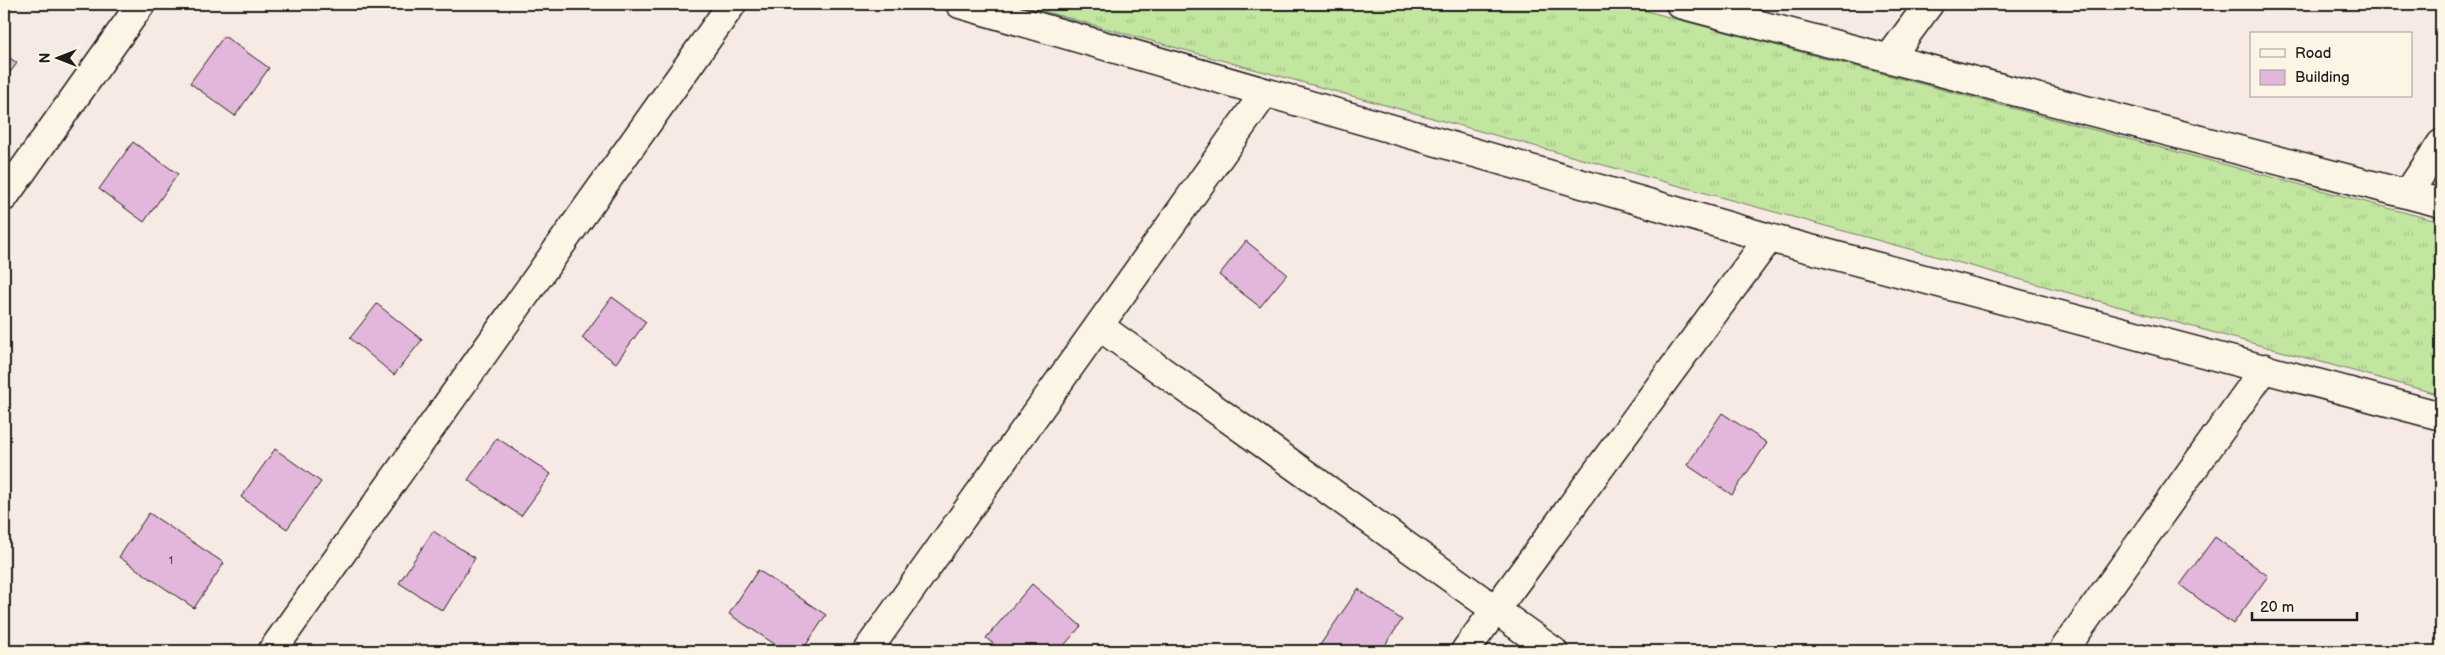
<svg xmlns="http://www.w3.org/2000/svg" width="2445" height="655" viewBox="0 0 2445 655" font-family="'Balsamiq Sans',sans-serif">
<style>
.grass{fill:url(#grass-tufts);stroke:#6f805e}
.building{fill:#e3b7db;stroke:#1c1c1c}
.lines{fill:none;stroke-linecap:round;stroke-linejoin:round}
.minor-casing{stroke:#1c1c1c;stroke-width:31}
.minor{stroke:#fcf5e5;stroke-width:28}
.labels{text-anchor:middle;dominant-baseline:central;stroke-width:4;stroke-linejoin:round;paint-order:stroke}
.number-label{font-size:11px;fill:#4e434c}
</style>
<defs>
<pattern id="grass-tufts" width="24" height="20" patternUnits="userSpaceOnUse" patternTransform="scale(1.25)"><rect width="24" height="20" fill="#c2e59f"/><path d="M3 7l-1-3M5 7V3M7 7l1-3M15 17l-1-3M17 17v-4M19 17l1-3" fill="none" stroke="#a6c488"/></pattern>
</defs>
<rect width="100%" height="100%" fill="#f7e9e3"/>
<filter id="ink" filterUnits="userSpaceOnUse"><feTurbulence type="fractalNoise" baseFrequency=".02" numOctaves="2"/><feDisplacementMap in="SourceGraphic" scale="10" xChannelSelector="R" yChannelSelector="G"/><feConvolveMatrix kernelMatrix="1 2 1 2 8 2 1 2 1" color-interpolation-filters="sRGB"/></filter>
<g filter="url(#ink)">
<!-- grass -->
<path class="grass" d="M 1017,4 L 1620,4 L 2441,222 L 2441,395 Z"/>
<!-- building -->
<path class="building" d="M 224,36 L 269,68 L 235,116 L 190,83 Z
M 4,54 L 17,63 L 4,81 Z
M 133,142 L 178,174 L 144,222 L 99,189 Z
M 1246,241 L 1287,274 L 1260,307 L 1219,275 Z
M 612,297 L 646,322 L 616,363 L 582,338 Z
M 377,304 L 422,340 L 394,375 L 350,338 Z
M 1722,413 L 1767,443 L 1732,495 L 1687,465 Z
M 497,438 L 551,474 L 521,516 L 468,480 Z
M 275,449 L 321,482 L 287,529 L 241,497 Z
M 149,513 L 224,563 L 194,608 L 119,557 Z
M 433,531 L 475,558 L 443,611 L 399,583 Z
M 2215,537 L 2268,576 L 2233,624 L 2180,585 Z
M 758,570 L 826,615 L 802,651 L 785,651 L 729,614 Z
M 1032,584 L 1081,626 L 1059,651 L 1002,651 L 986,638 Z
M 1358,589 L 1402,620 L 1381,651 L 1316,651 Z"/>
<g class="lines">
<defs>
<path id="minor" d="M 960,4 L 1769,238 L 2441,416
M 1680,4 L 2441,203
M 1890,57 L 1929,4
M 2408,193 L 2441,144
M 4,197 L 141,4
M 1099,326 L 1553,651
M 272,651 L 732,4
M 867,651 L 1264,94
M 1465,651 L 1769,238
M 2063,651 L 2265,368"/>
</defs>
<!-- minor casing -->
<use href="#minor" class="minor-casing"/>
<!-- minor -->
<use href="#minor" class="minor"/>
</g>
</g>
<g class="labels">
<!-- number labels -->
<g class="number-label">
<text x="171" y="560">1</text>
</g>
</g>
<!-- margin -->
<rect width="2445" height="655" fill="none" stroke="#fcf5e5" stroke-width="20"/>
<rect x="10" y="10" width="2425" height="635" fill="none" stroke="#1c1c1c" stroke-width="2" filter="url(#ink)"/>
<!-- legend -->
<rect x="2250" y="32" width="162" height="65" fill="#fcf5e5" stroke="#a29e95"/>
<rect x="2260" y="49" width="25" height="8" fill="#fcf5e5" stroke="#a29e95"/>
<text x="2295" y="58" font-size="15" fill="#1c1c1c">Road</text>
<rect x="2260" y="70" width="25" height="15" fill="#e3b7db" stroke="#a29e95"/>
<text x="2295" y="82" font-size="15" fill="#1c1c1c">Building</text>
<!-- north arrow -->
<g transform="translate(58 58) rotate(270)" stroke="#fcf5e5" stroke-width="4" paint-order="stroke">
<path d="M0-4L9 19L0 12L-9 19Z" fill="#1c1c1c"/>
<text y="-8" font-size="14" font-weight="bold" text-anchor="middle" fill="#1c1c1c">N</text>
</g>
<!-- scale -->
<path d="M2252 612v8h105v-8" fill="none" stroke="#1c1c1c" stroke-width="2.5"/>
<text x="2260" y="612" font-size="15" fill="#1c1c1c" stroke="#fcf5e5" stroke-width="4" paint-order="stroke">20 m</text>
</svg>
